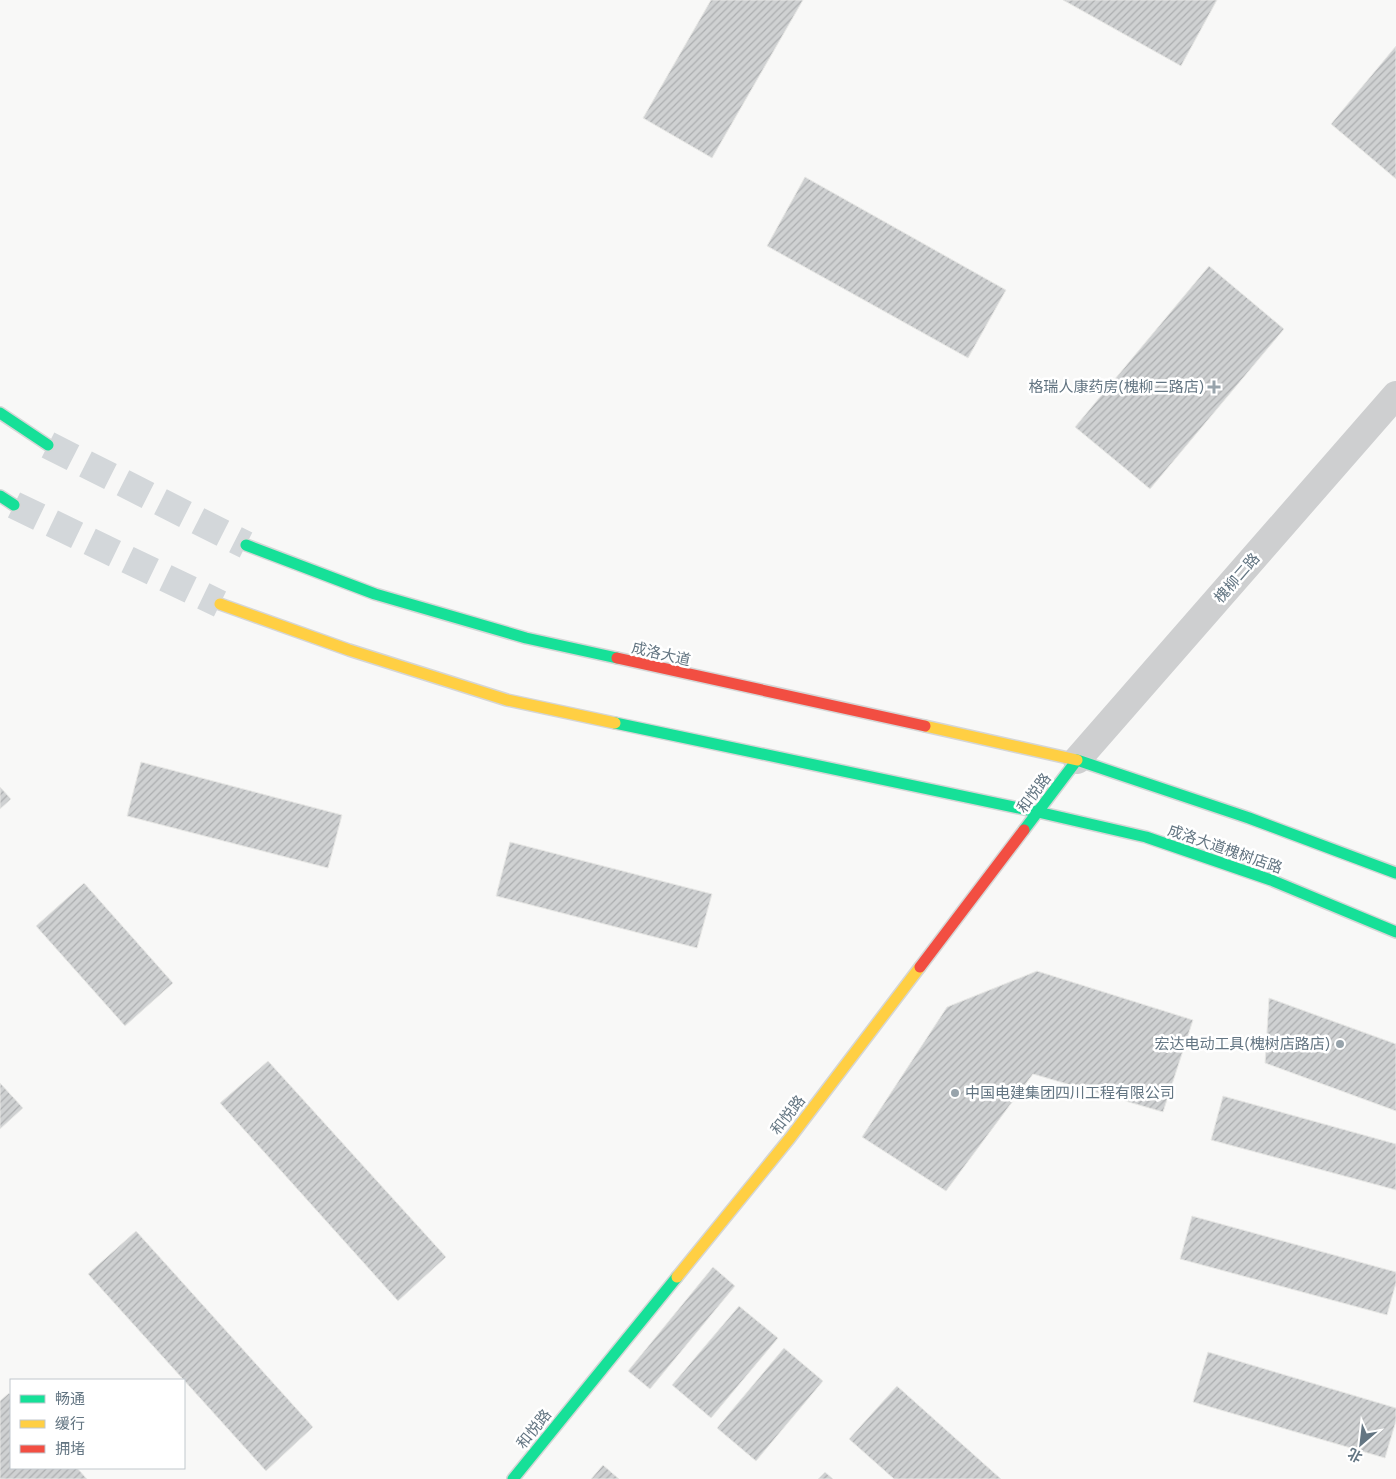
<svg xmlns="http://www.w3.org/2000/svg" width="1396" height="1479" viewBox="0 0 1396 1479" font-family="Figtree,'Noto Sans SC',sans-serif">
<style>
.building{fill:url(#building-hatch);stroke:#e8e8e6}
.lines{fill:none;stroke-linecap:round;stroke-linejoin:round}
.highway-tunnel{stroke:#d3d7da;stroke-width:28;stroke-dasharray:28 14;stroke-linecap:butt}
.fast-casing{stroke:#d5d6d6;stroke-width:14}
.slow-casing{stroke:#d5d6d6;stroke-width:14}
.jam-casing{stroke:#d5d6d6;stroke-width:14}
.street{stroke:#cecfd0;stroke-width:28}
.fast{stroke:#16e098;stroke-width:11}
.slow{stroke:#ffcf43;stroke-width:11}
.jam{stroke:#f24e42;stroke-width:11}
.poi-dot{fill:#97a3ab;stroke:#fff;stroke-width:2}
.labels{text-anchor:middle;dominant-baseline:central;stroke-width:5;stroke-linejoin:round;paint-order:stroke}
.poi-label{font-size:15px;fill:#637582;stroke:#fff;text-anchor:end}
.street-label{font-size:15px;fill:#637582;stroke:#fff}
</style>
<defs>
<pattern id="building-hatch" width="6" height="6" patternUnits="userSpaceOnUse" patternTransform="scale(1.25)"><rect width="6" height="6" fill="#cfd1d2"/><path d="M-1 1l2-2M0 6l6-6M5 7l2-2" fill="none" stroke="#acaeb0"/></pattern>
</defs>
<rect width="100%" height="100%" fill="#f8f8f7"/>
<!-- building -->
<path class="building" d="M 711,0 L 803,0 L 712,158 L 643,118 Z
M 1063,0 L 1217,0 L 1181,66 Z
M 1396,46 L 1396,179 L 1331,124 Z
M 805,177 L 1006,290 L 968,358 L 767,246 Z
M 1209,266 L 1284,329 L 1150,489 L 1075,427 Z
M 141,762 L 342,815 L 328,868 L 127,816 Z
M 0,787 L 11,799 L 0,809 Z
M 510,842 L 712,894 L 697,948 L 496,896 Z
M 84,883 L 173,983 L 125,1026 L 36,926 Z
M 1037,971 L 1193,1020 L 1163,1112 L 1033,1074 L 946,1191 L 862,1137 L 947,1007 Z
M 1269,998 L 1396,1044 L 1396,1111 L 1265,1063 Z
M 268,1061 L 446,1257 L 398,1301 L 220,1103 Z
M 0,1083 L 23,1108 L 0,1129 Z
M 1223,1096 L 1396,1144 L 1396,1190 L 1211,1140 Z
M 1192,1216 L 1396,1272 L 1396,1283 L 1387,1315 L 1180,1259 Z
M 136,1231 L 313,1427 L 266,1471 L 88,1274 Z
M 713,1267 L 735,1286 L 650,1389 L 628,1371 Z
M 739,1306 L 778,1338 L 711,1418 L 672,1385 Z
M 784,1348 L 823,1381 L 756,1461 L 717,1428 Z
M 1208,1352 L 1396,1408 L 1396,1421 L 1385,1458 L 1193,1402 Z
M 897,1386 L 1001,1479 L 894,1479 L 849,1439 Z
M 9,1393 L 11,1395 L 11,1468 L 77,1468 L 87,1479 L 0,1479 L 0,1401 Z
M 603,1465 L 619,1479 L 591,1479 Z
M 825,1472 L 833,1479 L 818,1479 Z"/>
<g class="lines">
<!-- highway-tunnel -->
<path class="highway-tunnel" d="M 48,445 L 246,545
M 14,505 L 220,604"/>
<defs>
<path id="fast" d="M 0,413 L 48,445
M 0,496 L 14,505
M 246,545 L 375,594 L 526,638 L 617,658
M 615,723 L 1038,812
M 1077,760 L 1249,818 L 1396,873
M 1038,812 L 1146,837 L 1271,880 L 1396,932
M 1024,830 L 1077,760
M 513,1479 L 677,1277"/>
<path id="slow" d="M 220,604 L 349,650 L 507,700 L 615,723
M 925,726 L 1077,760
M 677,1277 L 790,1138 L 920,967"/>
<path id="jam" d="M 617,658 L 925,726
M 920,967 L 1024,830"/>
</defs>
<!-- fast casing -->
<use href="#fast" class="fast-casing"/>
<!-- slow casing -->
<use href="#slow" class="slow-casing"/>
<!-- jam casing -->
<use href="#jam" class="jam-casing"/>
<!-- street -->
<path class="street" d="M 1077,760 L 1396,395"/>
<!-- fast -->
<use href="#fast" class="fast"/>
<!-- slow -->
<use href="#slow" class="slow"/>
<!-- jam -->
<use href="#jam" class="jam"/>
</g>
<!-- markers -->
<g class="poi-dot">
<path d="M1211.5 379.5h5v5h5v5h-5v5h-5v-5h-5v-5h5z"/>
<circle cx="1340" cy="1044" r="5"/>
<circle cx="955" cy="1093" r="5"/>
</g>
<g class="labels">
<!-- poi labels -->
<g class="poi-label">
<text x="1204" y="387">格瑞人康药房(槐柳二路店)</text>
<text x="1330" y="1044">宏达电动工具(槐树店路店)</text>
<text x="965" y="1093" text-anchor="start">中国电建集团四川工程有限公司</text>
</g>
<!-- street labels -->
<g class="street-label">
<text transform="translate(1237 578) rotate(-49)">槐柳二路</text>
<text transform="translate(661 654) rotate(13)">成洛大道</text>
<text transform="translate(1034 793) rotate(-53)">和悦路</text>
<text transform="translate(1225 849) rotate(19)">成洛大道槐树店路</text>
<text transform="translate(788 1115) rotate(-52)">和悦路</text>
<text transform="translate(534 1429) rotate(-51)">和悦路</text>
</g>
</g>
<!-- legend -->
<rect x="10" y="1379" width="175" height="90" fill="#ffffff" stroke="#c1c8cd"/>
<rect x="20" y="1395" width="25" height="8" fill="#16e098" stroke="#c1c8cd"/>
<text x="55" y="1404" font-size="15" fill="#637582">畅通</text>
<rect x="20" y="1420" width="25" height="8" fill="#ffcf43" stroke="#c1c8cd"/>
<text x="55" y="1429" font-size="15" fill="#637582">缓行</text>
<rect x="20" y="1445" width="25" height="8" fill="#f24e42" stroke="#c1c8cd"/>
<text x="55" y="1454" font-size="15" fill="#637582">拥堵</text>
<!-- north arrow -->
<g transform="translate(1361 1444) rotate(208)" stroke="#ffffff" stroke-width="4" paint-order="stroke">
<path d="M0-4L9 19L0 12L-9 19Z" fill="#637582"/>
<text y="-8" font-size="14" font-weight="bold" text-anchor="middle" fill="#637582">北</text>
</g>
</svg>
